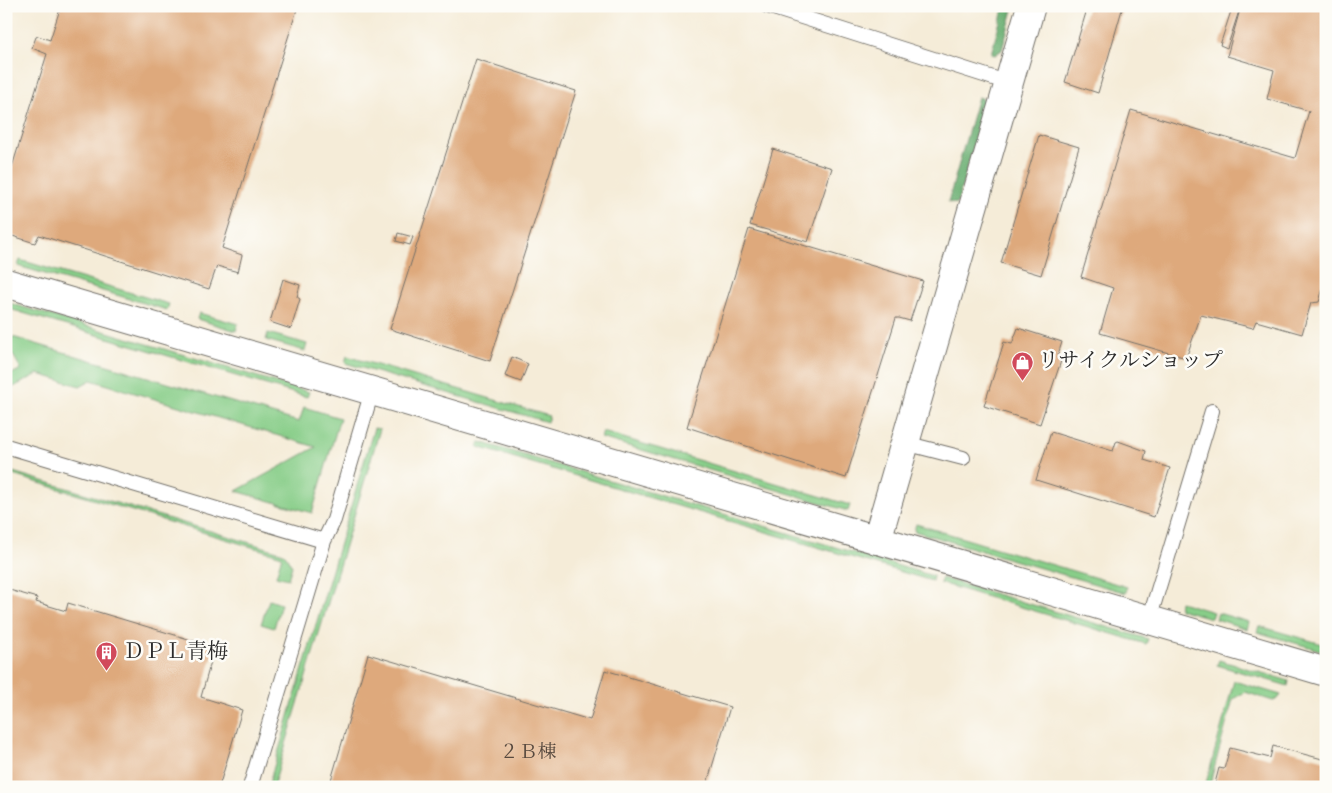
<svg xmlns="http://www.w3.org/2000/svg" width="1332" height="793" viewBox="0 0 1332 793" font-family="'Sorts Mill Goudy','Noto Serif JP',serif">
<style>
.green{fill:#87cd88;stroke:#597c5a}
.forest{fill:#6db074;stroke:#4c6e50}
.building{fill:#dea97b}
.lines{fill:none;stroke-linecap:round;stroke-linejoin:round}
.service-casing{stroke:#726f68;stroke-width:16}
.minor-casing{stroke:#726f68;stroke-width:30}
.tertiary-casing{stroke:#726f68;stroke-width:30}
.service{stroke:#fff;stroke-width:14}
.minor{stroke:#fff;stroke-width:28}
.tertiary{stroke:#fff;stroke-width:28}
.labels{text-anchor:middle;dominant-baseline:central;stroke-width:5;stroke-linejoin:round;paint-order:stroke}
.number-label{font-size:19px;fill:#584a3f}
.poi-label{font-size:21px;fill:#2b2b2b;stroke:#fdfcf7;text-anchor:start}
</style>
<rect width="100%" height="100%" fill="#fdfcf7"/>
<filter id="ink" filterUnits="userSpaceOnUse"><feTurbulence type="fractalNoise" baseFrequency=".02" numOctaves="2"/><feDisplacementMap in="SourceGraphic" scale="10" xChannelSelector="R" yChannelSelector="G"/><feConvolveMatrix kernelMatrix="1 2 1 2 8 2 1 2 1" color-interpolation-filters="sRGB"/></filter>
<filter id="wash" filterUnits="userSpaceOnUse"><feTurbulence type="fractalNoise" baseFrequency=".0096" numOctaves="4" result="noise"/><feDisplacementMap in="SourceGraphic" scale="20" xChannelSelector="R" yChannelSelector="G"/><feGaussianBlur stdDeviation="1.12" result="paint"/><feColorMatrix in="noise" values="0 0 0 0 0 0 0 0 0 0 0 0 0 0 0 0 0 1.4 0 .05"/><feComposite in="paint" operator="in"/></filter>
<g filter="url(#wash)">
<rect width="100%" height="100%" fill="#f5ecd8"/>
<!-- green -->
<path class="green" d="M 20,260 L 169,304 L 167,310 L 18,266 Z
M 6,302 L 309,392 L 307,397 L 6,308 Z
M 199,313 L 238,324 L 236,331 L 197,319 Z
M 268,333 L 307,344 L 305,351 L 266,340 Z
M 6,335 L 299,422 L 304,407 L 340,418 L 312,513 L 236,491 L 316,447 L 91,380 L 80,386 L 38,374 L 6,391 L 6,377 L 21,369 L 13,355 L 6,353 Z
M 347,356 L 549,416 L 547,422 L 345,363 Z
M 374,428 L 380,429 L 273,787 L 268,787 Z
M 603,432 L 850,505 L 848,511 L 601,438 Z
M 480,442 L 933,576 L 932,581 L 478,447 Z
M 6,470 L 284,553 L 292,566 L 288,579 L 276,576 L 282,556 L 6,473 Z
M 916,524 L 1127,587 L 1126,593 L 914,531 Z
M 942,578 L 1148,639 L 1146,644 L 940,583 Z
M 269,600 L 281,604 L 274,628 L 261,624 Z
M 1180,602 L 1213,612 L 1211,618 L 1179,609 Z
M 1218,613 L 1249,622 L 1247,629 L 1216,619 Z
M 1259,626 L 1326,645 L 1326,652 L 1257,632 Z
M 1219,660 L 1289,681 L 1288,686 L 1217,665 Z
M 1234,681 L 1281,695 L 1278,699 L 1273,701 L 1245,692 L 1233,699 L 1209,787 L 1205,787 Z"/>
<!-- forest -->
<path class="forest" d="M 1004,6 L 1014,6 L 1002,50 L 995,55 L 991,54 Z
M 978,97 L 982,98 L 986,104 L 957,204 L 948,202 Z"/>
<g id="blocks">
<!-- building -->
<path class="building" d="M 61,6 L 298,6 L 222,248 L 242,255 L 238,272 L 217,266 L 209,289 L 39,235 L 35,243 L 6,234 L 6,182 L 8,180 L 47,54 L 32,48 L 36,37 L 38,36 L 50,40 Z
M 1088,6 L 1123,6 L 1098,93 L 1065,82 Z
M 1241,6 L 1326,6 L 1326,278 L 1319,302 L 1311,303 L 1302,334 L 1256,321 L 1253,328 L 1201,315 L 1186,358 L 1100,333 L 1113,288 L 1081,277 L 1131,110 L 1295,158 L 1309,111 L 1267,99 L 1274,70 L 1227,56 Z
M 1232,8 L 1239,11 L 1227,48 L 1220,45 Z
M 476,59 L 576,91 L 490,361 L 390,329 Z
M 1039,135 L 1079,147 L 1041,275 L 1001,263 Z
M 773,149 L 832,168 L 808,242 L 750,225 Z
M 749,229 L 923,281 L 910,321 L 899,318 L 896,318 L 846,478 L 687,427 Z
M 398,233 L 413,237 L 410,245 L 396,241 Z
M 283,279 L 300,285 L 297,297 L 300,299 L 291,329 L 270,322 Z
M 1018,328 L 1062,342 L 1057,358 L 1061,361 L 1040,424 L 984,406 L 1004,342 L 1012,344 Z
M 512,357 L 528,364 L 521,382 L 505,376 Z
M 1051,432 L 1113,451 L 1116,442 L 1118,441 L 1146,451 L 1144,460 L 1170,468 L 1154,517 L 1036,480 Z
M 6,589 L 37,598 L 36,602 L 66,611 L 68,603 L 215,647 L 201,697 L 242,710 L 219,787 L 6,787 Z
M 368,654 L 590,720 L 605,670 L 730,707 L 706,787 L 329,787 Z
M 1273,746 L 1326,760 L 1326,787 L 1214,787 L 1219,768 L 1224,769 L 1230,748 L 1270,758 Z"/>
</g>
</g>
<g filter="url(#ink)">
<use href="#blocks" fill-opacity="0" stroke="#726f68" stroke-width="1"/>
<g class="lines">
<defs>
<path id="service" d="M 767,6 L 1009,83
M 905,443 L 963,458
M 6,446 L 324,541
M 1149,620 L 1212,411
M 250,787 L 324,541 L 334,520 L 372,391"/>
<path id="minor" d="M 877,540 L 1031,6"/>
<path id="tertiary" d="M 6,283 L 1326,672"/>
</defs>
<!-- service casing -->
<use href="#service" class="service-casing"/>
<!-- minor casing -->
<use href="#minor" class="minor-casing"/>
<!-- tertiary casing -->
<use href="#tertiary" class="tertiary-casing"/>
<!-- service -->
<use href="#service" class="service"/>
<!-- minor -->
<use href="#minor" class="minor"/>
<!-- tertiary -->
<use href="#tertiary" class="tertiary"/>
</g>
</g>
<!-- icons -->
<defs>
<symbol id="shop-pin" viewBox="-11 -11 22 30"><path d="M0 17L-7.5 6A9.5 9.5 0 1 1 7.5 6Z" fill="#d1495b" stroke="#fdfcf7"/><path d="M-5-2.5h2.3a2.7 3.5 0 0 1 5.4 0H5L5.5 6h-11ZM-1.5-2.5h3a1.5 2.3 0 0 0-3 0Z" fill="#fff"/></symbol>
<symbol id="building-pin" viewBox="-11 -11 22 30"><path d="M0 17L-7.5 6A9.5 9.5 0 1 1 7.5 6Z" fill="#d1495b" stroke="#fdfcf7"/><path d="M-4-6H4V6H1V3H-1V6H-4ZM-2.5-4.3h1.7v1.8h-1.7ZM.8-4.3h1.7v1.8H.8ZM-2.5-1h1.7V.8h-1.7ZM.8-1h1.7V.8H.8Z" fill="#fff"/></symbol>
</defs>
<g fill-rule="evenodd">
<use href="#shop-pin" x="1010" y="350" width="25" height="34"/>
<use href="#building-pin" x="94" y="640" width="25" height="34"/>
</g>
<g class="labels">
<!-- number labels -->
<g class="number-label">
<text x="528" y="753">２Ｂ棟</text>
</g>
<!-- poi labels -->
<g class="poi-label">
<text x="1038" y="362">リサイクルショップ</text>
<text x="123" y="653">ＤＰＬ青梅</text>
</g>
</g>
<!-- margin -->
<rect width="1332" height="793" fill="none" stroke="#fdfcf7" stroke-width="25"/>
</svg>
